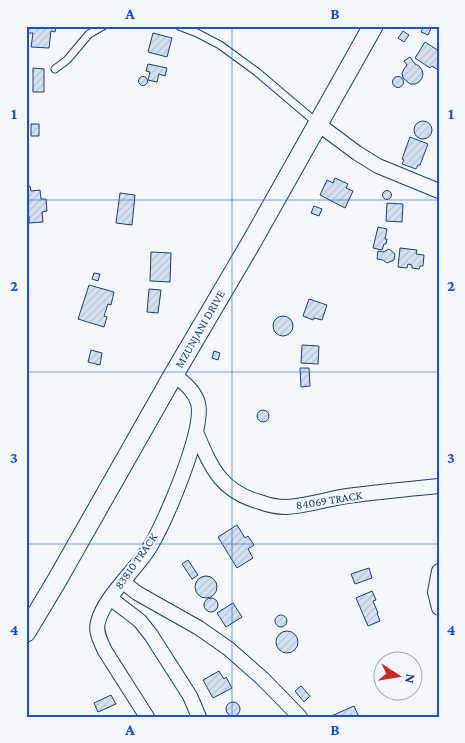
<svg xmlns="http://www.w3.org/2000/svg" width="465" height="743" viewBox="0 0 465 743" font-family="'Crimson Pro',serif">
<style>
.building{fill:url(#building-hatch);stroke:#1d3f73}
.lines{fill:none;stroke-linecap:round;stroke-linejoin:round}
.lane-casing{stroke:#1d3f73;stroke-width:9}
.street-casing{stroke:#1d3f73;stroke-width:16}
.secondary-casing{stroke:#1d3f73;stroke-width:21}
.lane{stroke:#f4f7fb;stroke-width:7}
.street{stroke:#f4f7fb;stroke-width:14}
.secondary{stroke:#f4f7fb;stroke-width:19}
.grid{fill:none;stroke:#1d4ed8;stroke-width:1;stroke-opacity:0.55}
.labels{text-anchor:middle;dominant-baseline:central;stroke-width:4;stroke-linejoin:round;paint-order:stroke}
.street-label{font-size:12px;fill:#1d3f73;stroke:#f4f7fb}
.neatline{fill:none;stroke:#1d4ed8;stroke-width:2}
.grid-label{font-size:16px;text-anchor:middle;font-weight:bold;fill:#1d4ed8}
</style>
<defs>
<pattern id="building-hatch" width="6" height="6" patternUnits="userSpaceOnUse" patternTransform="scale(1.25)"><rect width="6" height="6" fill="#d5e0f0"/><path d="M-1 1l2-2M0 6l6-6M5 7l2-2" fill="none" stroke="#b6c1d1"/></pattern>
</defs>
<rect width="100%" height="100%" fill="#f4f7fb"/>
<!-- building -->
<path class="building" d="M 26,26 L 56,26 L 55,32 L 51,31 L 49,48 L 31,47 L 33,33 L 26,33 Z
M 424,26 L 432,26 L 428,35 L 421,32 Z
M 403,31 L 409,35 L 404,42 L 398,38 Z
M 153,33 L 172,38 L 167,57 L 148,52 Z
M 425,42 L 439,51 L 439,68 L 438,70 L 432,66 L 430,68 L 415,58 Z
M 410,57 L 415,64 L 419,66 L 422,70 L 423,74 L 422,78 L 419,82 L 415,84 L 410,84 L 403,78 L 402,73 L 404,69 L 407,65 L 404,61 Z
M 148,64 L 167,68 L 165,76 L 159,74 L 157,82 L 148,80 L 150,72 L 146,71 Z
M 33,68 L 44,69 L 44,92 L 33,92 Z
M138.5 81a4.5 4.5 0 1 1 9 0a4.5 4.5 0 1 1-9 0Z
M392.5 82a5.5 5.5 0 1 1 11 0a5.5 5.5 0 1 1-11 0Z
M414 130a9 9 0 1 1 18 0a9 9 0 1 1-18 0Z
M 31,124 L 39,124 L 39,136 L 31,136 Z
M 410,137 L 428,144 L 420,165 L 418,165 L 416,169 L 402,164 L 404,160 L 402,159 Z
M 335,178 L 348,184 L 346,188 L 353,191 L 345,208 L 320,195 L 327,180 L 333,183 Z
M 30,186 L 31,191 L 40,190 L 41,199 L 46,199 L 47,211 L 42,212 L 43,222 L 29,223 L 29,216 L 26,216 L 26,187 Z
M382.5 195a4.5 4.5 0 1 1 9 0a4.5 4.5 0 1 1-9 0Z
M 120,193 L 135,195 L 132,225 L 116,223 Z
M 387,203 L 403,204 L 402,222 L 386,221 Z
M 314,206 L 322,209 L 319,216 L 311,213 Z
M 378,227 L 387,229 L 385,239 L 387,239 L 386,244 L 384,244 L 382,250 L 373,248 Z
M 400,248 L 417,250 L 416,254 L 424,255 L 423,266 L 420,266 L 419,269 L 412,268 L 412,265 L 408,264 L 407,268 L 398,267 Z
M 389,249 L 395,254 L 394,260 L 387,263 L 383,260 L 377,259 L 378,251 L 383,252 Z
M 151,252 L 171,253 L 170,282 L 150,281 Z
M 94,273 L 100,274 L 98,281 L 92,279 Z
M 89,285 L 114,292 L 111,305 L 108,304 L 104,316 L 107,317 L 104,327 L 78,319 Z
M 149,289 L 161,290 L 158,313 L 147,312 Z
M 309,299 L 327,305 L 322,320 L 314,318 L 313,320 L 303,316 Z
M273 326a10 10 0 1 1 20 0a10 10 0 1 1-20 0Z
M 302,345 L 319,346 L 318,364 L 301,363 Z
M 91,350 L 102,353 L 100,365 L 88,362 Z
M 214,351 L 220,353 L 218,360 L 212,358 Z
M 300,368 L 309,368 L 310,386 L 301,387 Z
M257 416a6 6 0 1 1 12 0a6 6 0 1 1-12 0Z
M 237,525 L 245,538 L 248,536 L 254,545 L 248,549 L 253,558 L 237,568 L 218,537 Z
M 188,560 L 198,575 L 192,579 L 182,564 Z
M 369,568 L 372,578 L 355,584 L 351,574 Z
M195 587a11 11 0 1 1 22 0a11 11 0 1 1-22 0Z
M 372,591 L 376,600 L 373,601 L 378,613 L 377,613 L 380,621 L 368,626 L 356,598 Z
M204 605a7 7 0 1 1 14 0a7 7 0 1 1-14 0Z
M 233,603 L 242,617 L 226,627 L 217,613 Z
M275 621a6 6 0 1 1 12 0a6 6 0 1 1-12 0Z
M276 642a11 11 0 1 1 22 0a11 11 0 1 1-22 0Z
M 219,671 L 224,679 L 226,677 L 232,688 L 213,698 L 203,680 Z
M 301,686 L 310,696 L 304,702 L 295,691 Z
M 111,695 L 116,704 L 98,712 L 94,703 Z
M226 709a7 7 0 1 1 14 0a7 7 0 1 1-14 0Z
M 354,706 L 359,717 L 329,717 Z"/>
<g class="lines">
<defs>
<path id="lane" d="M 179,26 L 197,33 L 220,45 L 257,72 L 317,123
M 55,69 L 67,60 L 89,34 L 103,26"/>
<path id="street" d="M 318,124 L 357,153 L 378,166 L 439,191
M 196,432 C 211,467 220,491 260,502 C 268,505 278,507 286,507 C 307,506 327,499 347,496 C 377,492 408,489 439,486
M 439,571 L 435,592 L 439,608
M 123,582 L 137,593 L 199,628 L 229,649 L 263,679 L 300,717
M 110,598 L 140,621 L 151,635 L 190,696 L 199,717
M 147,717 L 105,651 C 101,642 95,632 98,622 C 104,597 136,570 150,547 C 165,522 205,430 198,403 C 194,390 184,383 174,374"/>
<path id="secondary" d="M 26,632 L 56,582 L 174,374 L 251,243 L 373,26"/>
</defs>
<!-- lane casing -->
<use href="#lane" class="lane-casing"/>
<!-- street casing -->
<use href="#street" class="street-casing"/>
<!-- secondary casing -->
<use href="#secondary" class="secondary-casing"/>
<!-- lane -->
<use href="#lane" class="lane"/>
<!-- street -->
<use href="#street" class="street"/>
<!-- secondary -->
<use href="#secondary" class="secondary"/>
</g>
<!-- grid -->
<path class="grid" d="M 232,26 L 232,717M 26,200 L 439,200M 26,372 L 439,372M 26,544 L 439,544"/>
<g class="labels">
<!-- street labels -->
<g class="street-label">
<text transform="translate(200 329) rotate(-60)">MZUNJANI DRIVE</text>
<text transform="translate(329 500) rotate(-9)">84069 TRACK</text>
<text transform="translate(136 561) rotate(-55)">83810 TRACK</text>
</g>
</g>
<!-- border -->
<rect width="465" height="743" fill="none" stroke="#f4f7fb" stroke-width="55"/>
<!-- north arrow -->
<g transform="translate(398 676) rotate(102)"><circle r="24" fill="#f4f7fb" stroke="#9eadc5"/>
<path d="M0-4L9 19L0 12L-9 19Z" fill="#c62828"/>
<text y="-8" font-size="14" font-weight="bold" text-anchor="middle" fill="#1d3f73">N</text>
</g>
<rect x="28" y="28" width="410" height="688" class="neatline"/>
<g class="grid-label">
<text x="130" y="19">A</text>
<text x="335" y="19">B</text>
<text x="14" y="119">1</text>
<text x="451" y="119">1</text>
<text x="14" y="291">2</text>
<text x="451" y="291">2</text>
<text x="14" y="463">3</text>
<text x="451" y="463">3</text>
<text x="14" y="635">4</text>
<text x="451" y="635">4</text>
<text x="130" y="735">A</text>
<text x="335" y="735">B</text>
</g>
</svg>
